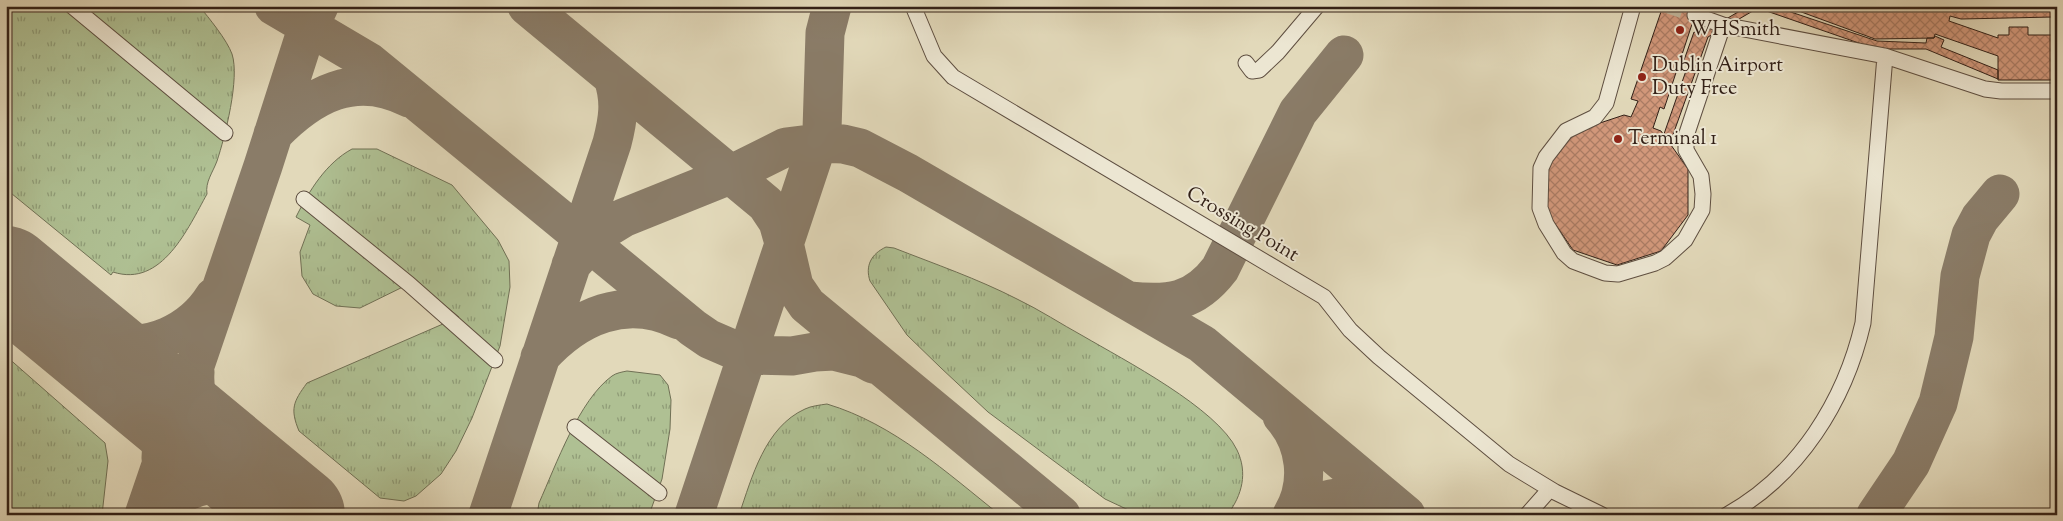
<svg xmlns="http://www.w3.org/2000/svg" width="2063" height="521" viewBox="0 0 2063 521" font-family="'Sorts Mill Goudy',serif">
<style>
.grass{fill:url(#grass-tufts);stroke:#707055}
.lines{fill:none;stroke-linecap:round;stroke-linejoin:round}
.taxiway{stroke:#8a7c68;stroke-width:39}
.runway{stroke:#8a7c68;stroke-width:98}
.building{fill:url(#building-cross-hatch);stroke:#322017}
.minor-tunnel{stroke:#bfb499;stroke-width:15;stroke-dasharray:15 8;stroke-linecap:butt}
.minor-casing{stroke:#5e4e40;stroke-width:17}
.minor{stroke:#ece6d2;stroke-width:15}
.poi-dot{fill:#8f2418;stroke:#ece6d2;stroke-width:2}
.labels{text-anchor:middle;dominant-baseline:central;stroke-width:4;stroke-linejoin:round;paint-order:stroke}
.poi-label{font-size:20px;fill:#322017;stroke:#ece6d2;text-anchor:start}
.street-label{font-size:20px;fill:#322017;stroke:#ece6d2}
</style>
<defs>
<pattern id="grass-tufts" width="24" height="20" patternUnits="userSpaceOnUse" patternTransform="scale(1.25)"><rect width="24" height="20" fill="#afc093"/><path d="M3 7l-1-3M5 7V3M7 7l1-3M15 17l-1-3M17 17v-4M19 17l1-3" fill="none" stroke="#8f9c77"/></pattern>
<pattern id="building-cross-hatch" width="8" height="8" patternUnits="userSpaceOnUse" patternTransform="scale(1.25)"><rect width="8" height="8" fill="#d2987b"/><path d="M0 0l8 8M0 8l8-8" fill="none" stroke="#ab7c64"/></pattern>
</defs>
<rect width="100%" height="100%" fill="#e2d9ba"/>
<filter id="stains"><feTurbulence type="fractalNoise" baseFrequency=".004" numOctaves="4"/><feColorMatrix values="0 0 0 0 .2 0 0 0 0 .09 0 0 0 0 .02 0 0 0 .5 -.17"/></filter>
<radialGradient id="worn" r=".72"><stop offset=".6" stop-color="#630" stop-opacity="0"/><stop offset="1" stop-color="#630" stop-opacity=".3"/></radialGradient>
<!-- grass -->
<path class="grass" d="M 6,6 L 199,6 C 209,18 227,40 232,54 C 240,78 225,137 217,161 C 213,172 205,182 207,194 C 188,228 162,288 113,272 L 111,275 L 6,189 Z
M 352,149 L 377,149 L 452,185 L 498,240 L 509,261 L 510,287 L 500,346 L 472,418 L 456,451 L 441,474 L 416,496 L 404,501 L 380,498 L 299,431 C 290,409 293,402 307,383 L 459,317 L 415,281 L 360,308 L 336,306 L 313,294 L 302,276 L 300,252 L 310,225 L 296,217 C 309,191 326,163 352,149 Z
M 886,247 L 894,248 C 935,264 978,279 1017,299 C 1040,310 1061,324 1083,336 C 1124,360 1217,408 1237,450 C 1248,473 1242,495 1228,514 L 1139,515 L 1105,499 L 988,412 L 941,368 L 907,335 L 870,281 C 865,266 871,254 886,247 Z
M 6,356 L 105,443 L 108,461 L 102,515 L 6,515 Z
M 627,371 L 660,375 L 668,385 L 671,400 L 670,429 L 662,479 L 649,515 L 537,515 L 539,503 C 556,465 579,400 612,376 C 616,373 622,372 627,371 Z
M 827,404 C 894,424 947,473 1000,515 L 739,515 C 752,477 765,427 805,409 C 811,406 820,405 827,404 Z"/>
<g class="lines">
<!-- taxiway -->
<path class="taxiway" d="M 274,6 L 369,62 L 693,328 L 709,339 L 746,355 L 792,356 L 815,352 L 834,351 L 862,358 L 873,364
M 527,6 L 766,204 L 778,222 L 784,243 L 794,286 L 807,305 L 1061,515
M 273,134 C 311,95 355,70 409,98
M 571,265 L 600,232 L 623,218 L 730,175 L 786,147 L 818,143 L 843,144 L 860,148 L 908,173 L 1202,344 L 1406,515
M 1129,301 C 1169,305 1194,303 1220,269 L 1298,112 L 1344,55
M 63,322 C 77,329 92,338 108,342 C 149,352 192,332 214,297
M 540,357 C 577,316 626,294 679,320
M 195,372 C 193,403 206,427 222,452
M 145,389 C 157,412 163,432 161,458
M 1282,416 C 1306,443 1311,483 1292,515
M 144,515 L 263,166 L 304,38 L 319,6
M 153,515 C 189,481 222,476 269,492
M 488,515 L 612,143 C 618,120 621,101 613,78
M 694,515 L 822,130 L 825,33 L 832,6
M 1298,515 C 1328,491 1359,495 1394,505
M 1876,515 L 1911,463 L 1938,403 L 1954,337 L 1960,276 L 1971,235 L 1980,218 L 2000,194"/>
<!-- runway -->
<path class="runway" d="M 6,275 L 296,515"/>
</g>
<!-- building -->
<path class="building" d="M 1663,6 L 1698,6 L 1664,109 L 1660,107 L 1653,128 L 1661,131 L 1688,169 L 1688,215 L 1661,251 L 1617,265 L 1573,250 L 1547,212 L 1547,167 L 1576,131 L 1624,115 L 1631,117 L 1638,101 L 1631,99 Z
M 1748,6 L 1773,6 L 1877,41 L 1926,43 L 1927,38 L 1934,38 L 1935,36 L 1944,40 L 1941,47 L 1998,70 L 1998,79 L 1926,49 L 1876,49 L 1758,8 L 1708,37 L 1670,143 L 1664,134 L 1688,65 L 1683,63 L 1694,32 L 1701,34 Z
M 1785,6 L 2053,6 L 2053,17 L 1961,19 L 1950,16 L 1949,21 L 1998,38 L 1998,35 L 2009,35 L 2009,27 L 2028,27 L 2028,35 L 2057,35 L 2057,80 L 1998,80 L 1998,56 L 1935,34 L 1934,38 L 1875,39 Z"/>
<g class="lines">
<!-- minor-tunnel -->
<path class="minor-tunnel" d="M 1668,6 L 1695,15"/>
<defs>
<path id="minor" d="M 72,6 L 225,133
M 913,6 L 934,56 L 953,77 L 1324,297 L 1350,330 L 1379,357 L 1509,464 L 1555,492 L 1602,515
M 1633,6 L 1606,103 L 1595,117 L 1566,131 L 1546,157 L 1541,168 L 1540,208 L 1546,224 L 1564,253 L 1573,261 L 1605,273 L 1618,274 L 1655,263 L 1665,258 L 1685,240 L 1702,210 L 1703,194 L 1701,176 L 1686,150 L 1686,136 L 1723,25
M 1695,15 L 1723,25 L 1885,56 L 1985,89 L 2001,91 L 2057,91
M 1246,63 L 1252,71 L 1259,70 L 1278,52 L 1317,6
M 304,199 L 409,284 L 495,360
M 575,427 L 659,493
M 1527,515 L 1550,489
M 1727,515 C 1799,475 1845,401 1863,323 L 1885,56"/>
</defs>
<!-- minor casing -->
<use href="#minor" class="minor-casing"/>
<!-- minor -->
<use href="#minor" class="minor"/>
</g>
<!-- markers -->
<g class="poi-dot">
<circle cx="1680" cy="30" r="5"/>
<circle cx="1642" cy="77" r="5"/>
<circle cx="1618" cy="139" r="5"/>
</g>
<g class="labels">
<!-- poi labels -->
<g class="poi-label">
<text x="1690" y="30">WHSmith</text>
<text x="1652" y="66">Dublin Airport<tspan x="1652" dy="23">Duty Free</tspan></text>
<text x="1628" y="139">Terminal 1</text>
</g>
<!-- street labels -->
<g class="street-label">
<text transform="translate(1242 225) rotate(31)">Crossing Point</text>
</g>
</g>
<!-- margin -->
<rect width="2063" height="521" fill="none" stroke="#e2d9ba" stroke-width="25"/>
<rect x="8" y="8" width="2048" height="506" fill="none" stroke="#322017" stroke-width="2.5"/>
<rect x="12" y="12" width="2038" height="496" fill="none" stroke="#322017"/>
<rect width="100%" height="100%" filter="url(#stains)"/>
<rect width="100%" height="100%" fill="url(#worn)"/>
</svg>
